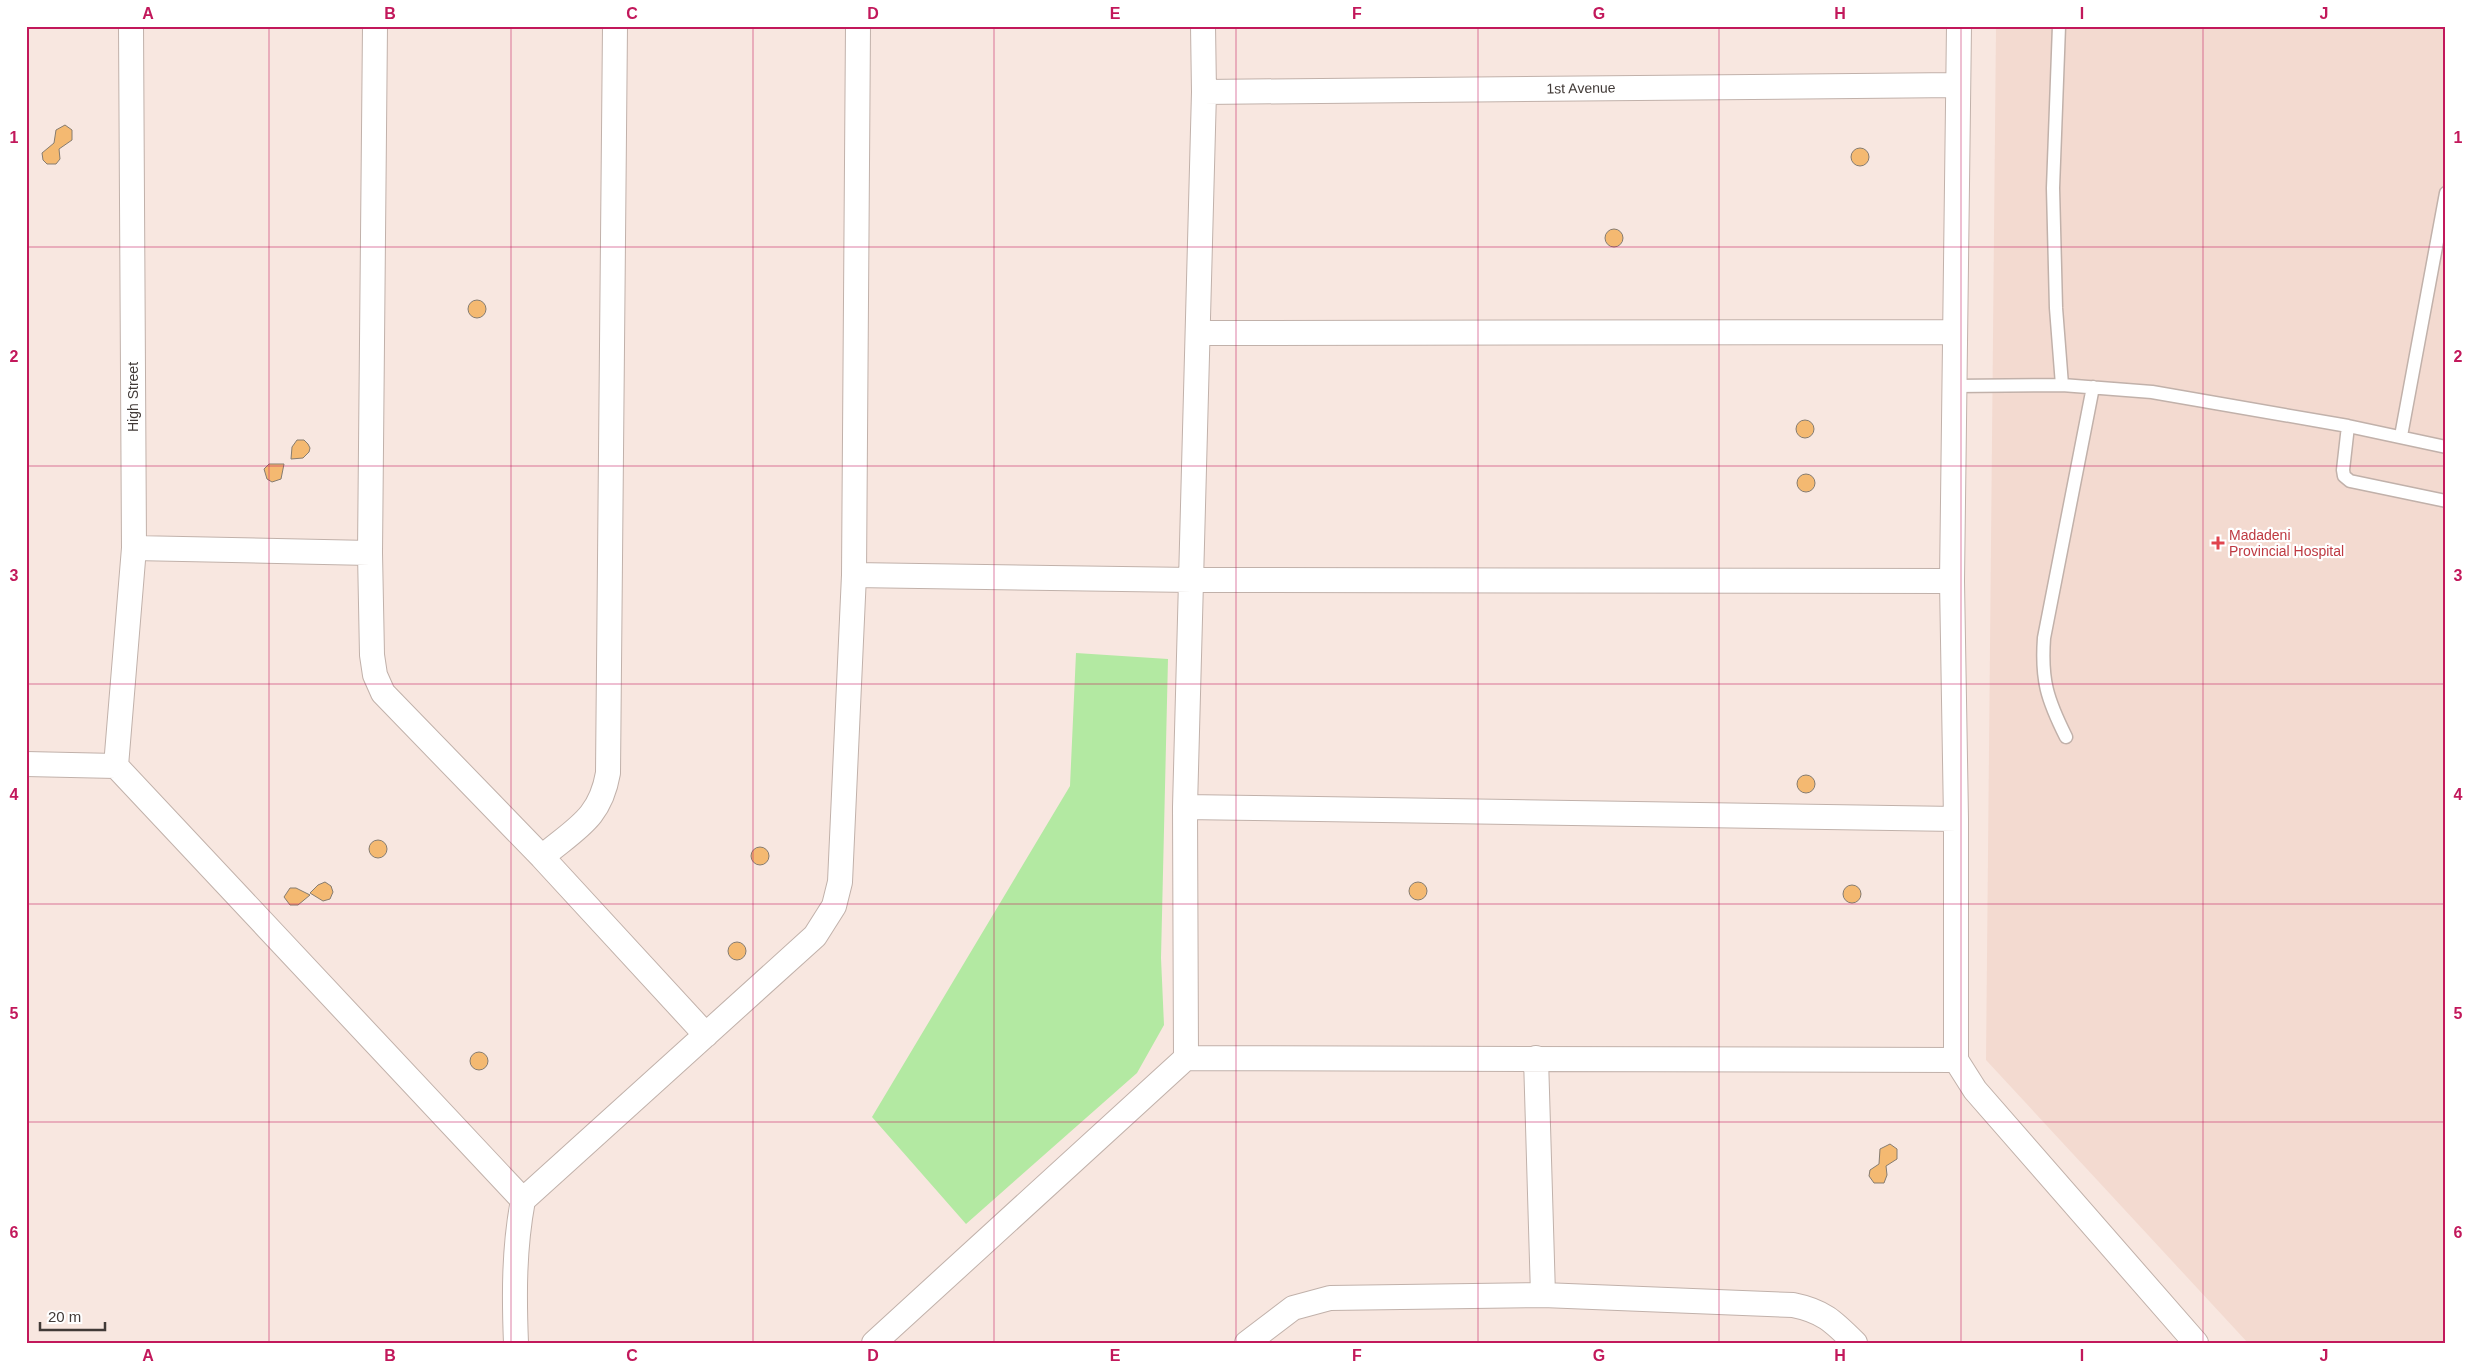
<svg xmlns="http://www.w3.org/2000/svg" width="2472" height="1369" viewBox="0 0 2472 1369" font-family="Helvetica,sans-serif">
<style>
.built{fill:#f3dad0}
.green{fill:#b3e9a2}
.building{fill:#f4b971;stroke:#867c70}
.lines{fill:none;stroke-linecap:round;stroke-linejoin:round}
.lane-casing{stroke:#c1b1aa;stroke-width:15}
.street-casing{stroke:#c1b1aa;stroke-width:26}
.lane{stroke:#fff;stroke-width:12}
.street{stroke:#fff;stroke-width:24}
.grid{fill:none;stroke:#c2185b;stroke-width:1;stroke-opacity:0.55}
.health-dot{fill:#e0444e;stroke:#fff;stroke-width:2}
.labels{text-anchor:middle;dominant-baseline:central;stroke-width:4.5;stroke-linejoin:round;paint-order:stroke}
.street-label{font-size:14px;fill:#413a37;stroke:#fff}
.health-label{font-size:14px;fill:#be3a42;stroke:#fff;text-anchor:start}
.neatline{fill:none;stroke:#c2185b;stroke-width:2}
.grid-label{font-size:16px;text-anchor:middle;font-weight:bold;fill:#c2185b}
</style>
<rect width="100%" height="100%" fill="#f8e7e0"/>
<!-- built -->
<path class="built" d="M 1996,26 L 2446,26 L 2446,1343 L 2248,1343 L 1986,1060 Z"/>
<!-- green -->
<path class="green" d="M 1076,653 L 1168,659 L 1161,958 L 1164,1025 L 1137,1073 L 966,1224 L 872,1117 L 1070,786 Z"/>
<!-- building -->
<path class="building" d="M 65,125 L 72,130 L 72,140 L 59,149 L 60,159 L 56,164 L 47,164 L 43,160 L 42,153 L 54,143 L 56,130 Z
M1851 157a9 9 0 1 1 18 0a9 9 0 1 1-18 0Z
M1605 238a9 9 0 1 1 18 0a9 9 0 1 1-18 0Z
M468 309a9 9 0 1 1 18 0a9 9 0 1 1-18 0Z
M1796 429a9 9 0 1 1 18 0a9 9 0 1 1-18 0Z
M 297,440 L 304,440 L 308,444 L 310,448 L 309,452 L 303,458 L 291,459 L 292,447 Z
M 269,464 L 284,464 L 281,479 L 272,482 L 267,479 L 264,469 Z
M1797 483a9 9 0 1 1 18 0a9 9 0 1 1-18 0Z
M1797 784a9 9 0 1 1 18 0a9 9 0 1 1-18 0Z
M369 849a9 9 0 1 1 18 0a9 9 0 1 1-18 0Z
M751 856a9 9 0 1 1 18 0a9 9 0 1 1-18 0Z
M1409 891a9 9 0 1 1 18 0a9 9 0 1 1-18 0Z
M 325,882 L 331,886 L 333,892 L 330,899 L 323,901 L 310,893 L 318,885 Z
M1843 894a9 9 0 1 1 18 0a9 9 0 1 1-18 0Z
M 290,888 L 296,888 L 310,895 L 298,905 L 290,905 L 284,897 Z
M728 951a9 9 0 1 1 18 0a9 9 0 1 1-18 0Z
M470 1061a9 9 0 1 1 18 0a9 9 0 1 1-18 0Z
M 1890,1144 L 1897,1149 L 1897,1159 L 1886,1166 L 1887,1175 L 1884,1183 L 1874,1183 L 1869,1176 L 1870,1170 L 1879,1164 L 1880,1149 Z"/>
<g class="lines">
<defs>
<path id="lane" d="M 2059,26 L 2053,188 L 2056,308 L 2062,385 L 2152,392 L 2348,426 L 2446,447
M 1954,386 L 2062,385
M 2348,426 L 2343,470 L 2344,476 L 2350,481 L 2446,501
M 2401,436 L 2446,193
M 2066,737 C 2047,699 2041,680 2044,638 L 2093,387"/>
<path id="street" d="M 375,26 L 370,553 L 372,655 L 375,675 L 383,693 L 542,857 L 706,1035
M 1959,26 L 1952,581 L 1956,819 L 1956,1060 L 1975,1090 L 2196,1343
M 1204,92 L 1957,85
M 1198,333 L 1954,332
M 134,548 L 370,553
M 854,575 L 1192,580 L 1952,581
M 26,764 L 116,766 L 523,1200
M 116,766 L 134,548 L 131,26
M 1185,807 L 1956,819
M 542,857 C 576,828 600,819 608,773 L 615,26
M 1186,1058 L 1185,807 L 1204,92 L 1203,26
M 1536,1058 L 1543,1295
M 516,1343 C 514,1294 514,1248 523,1200 L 815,936 L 834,906 L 840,882 L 854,575 L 858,26
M 874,1343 L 1186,1058 L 1956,1060
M 1247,1343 L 1293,1308 L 1330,1298 L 1543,1295 L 1793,1305 C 1823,1311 1833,1321 1855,1343"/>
</defs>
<!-- lane casing -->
<use href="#lane" class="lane-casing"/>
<!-- street casing -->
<use href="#street" class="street-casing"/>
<!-- lane -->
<use href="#lane" class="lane"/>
<!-- street -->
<use href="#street" class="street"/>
</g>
<!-- grid -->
<path class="grid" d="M 269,26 L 269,1343M 511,26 L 511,1343M 753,26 L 753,1343M 994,26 L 994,1343M 1236,26 L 1236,1343M 1478,26 L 1478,1343M 1719,26 L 1719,1343M 1961,26 L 1961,1343M 2203,26 L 2203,1343M 26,247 L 2446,247M 26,466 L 2446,466M 26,684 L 2446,684M 26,904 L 2446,904M 26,1122 L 2446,1122"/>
<!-- markers -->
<path class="health-dot" d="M2215.5 535.5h5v5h5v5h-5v5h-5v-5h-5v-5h5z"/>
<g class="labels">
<!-- street labels -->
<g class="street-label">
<text transform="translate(1581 88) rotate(-1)">1st Avenue</text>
<text transform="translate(133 397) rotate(-90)">High Street</text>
</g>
<!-- health labels -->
<g class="health-label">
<text x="2229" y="535">Madadeni<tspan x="2229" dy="16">Provincial Hospital</tspan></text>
</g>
</g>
<!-- border -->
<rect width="2472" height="1369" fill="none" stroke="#ffffff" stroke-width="55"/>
<!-- scale -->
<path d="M40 1322v8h65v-8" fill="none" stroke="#413a37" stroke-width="2.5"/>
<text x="48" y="1322" font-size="15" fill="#413a37" stroke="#ffffff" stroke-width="4" paint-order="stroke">20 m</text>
<rect x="28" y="28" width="2416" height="1314" class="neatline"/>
<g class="grid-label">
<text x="148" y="19">A</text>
<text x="390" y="19">B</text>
<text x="632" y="19">C</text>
<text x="873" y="19">D</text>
<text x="1115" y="19">E</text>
<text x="1357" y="19">F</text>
<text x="1599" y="19">G</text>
<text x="1840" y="19">H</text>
<text x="2082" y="19">I</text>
<text x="2324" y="19">J</text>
<text x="14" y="143">1</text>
<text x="2458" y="143">1</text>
<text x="14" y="362">2</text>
<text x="2458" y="362">2</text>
<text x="14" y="581">3</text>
<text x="2458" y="581">3</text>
<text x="14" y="800">4</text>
<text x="2458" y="800">4</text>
<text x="14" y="1019">5</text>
<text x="2458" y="1019">5</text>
<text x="14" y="1238">6</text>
<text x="2458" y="1238">6</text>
<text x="148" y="1361">A</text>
<text x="390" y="1361">B</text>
<text x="632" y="1361">C</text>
<text x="873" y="1361">D</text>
<text x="1115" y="1361">E</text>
<text x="1357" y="1361">F</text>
<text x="1599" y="1361">G</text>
<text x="1840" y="1361">H</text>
<text x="2082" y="1361">I</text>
<text x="2324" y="1361">J</text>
</g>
</svg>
